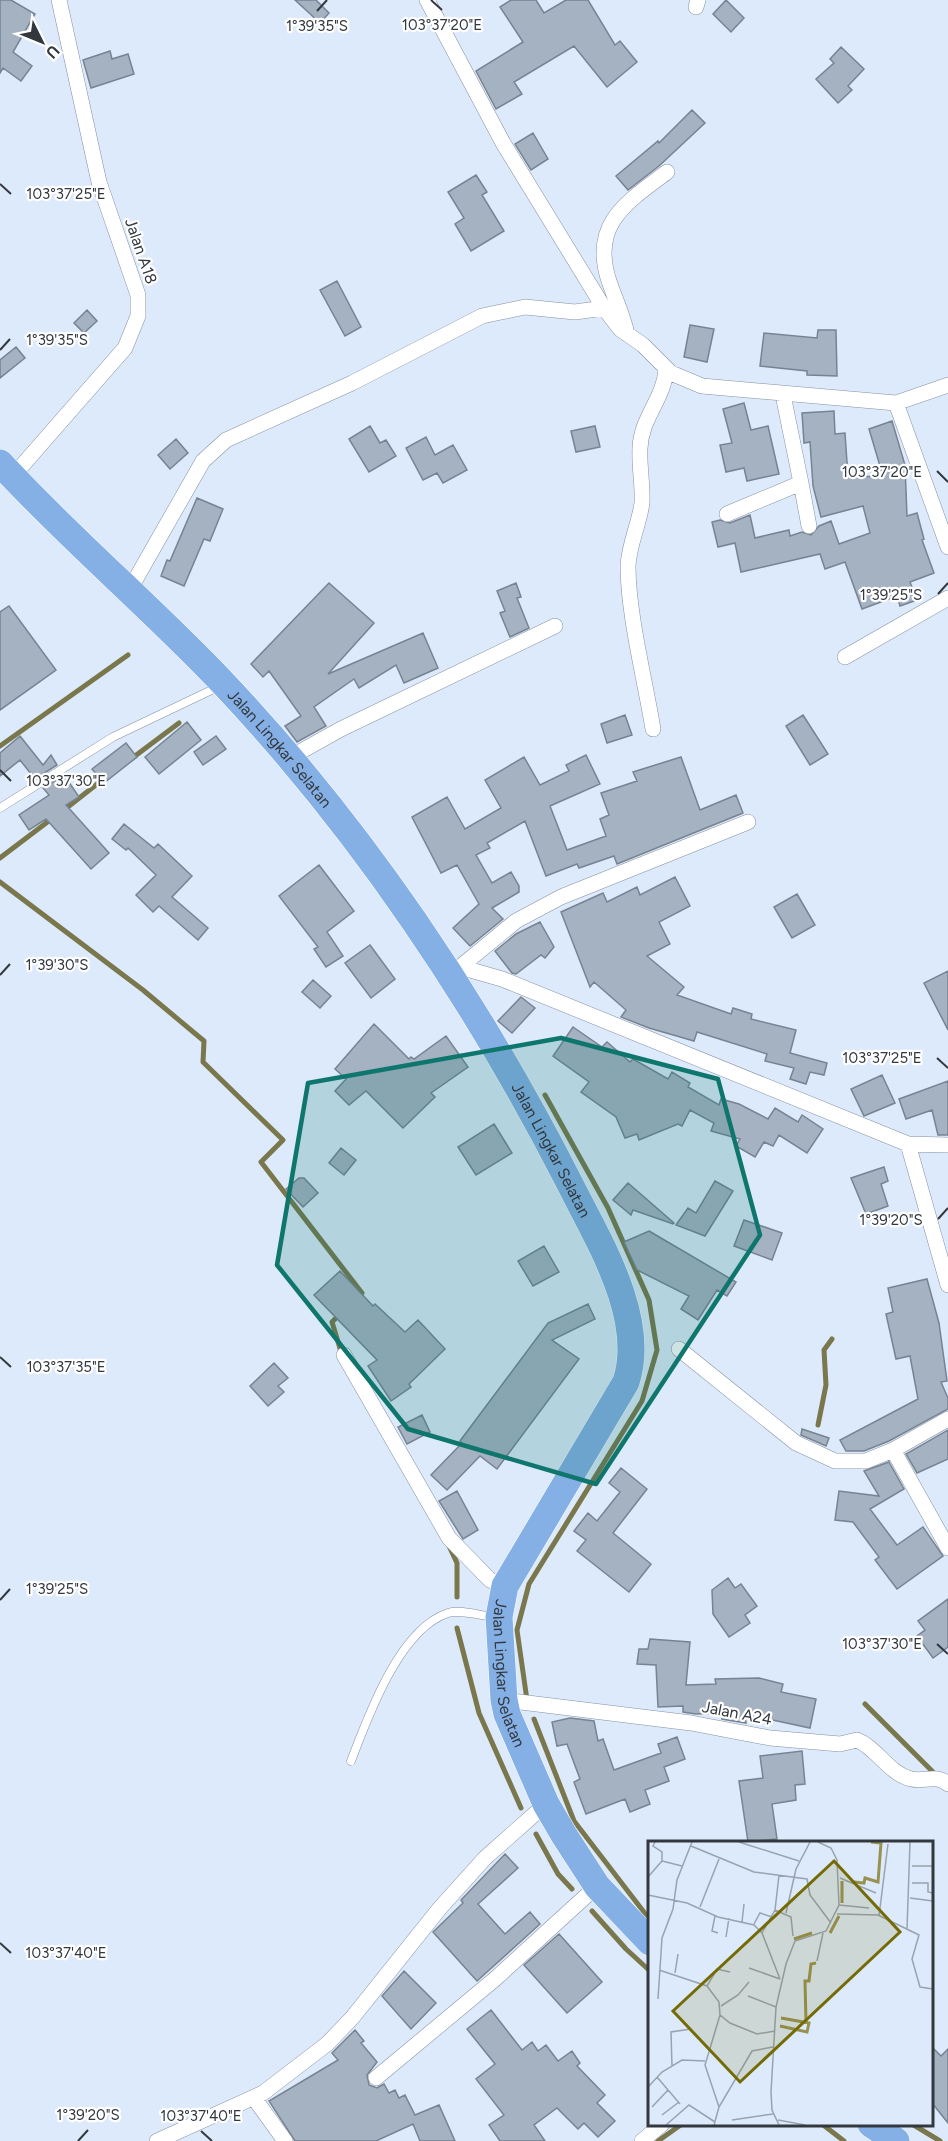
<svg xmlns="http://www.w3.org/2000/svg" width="948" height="2141" viewBox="0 0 948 2141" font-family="Figtree,sans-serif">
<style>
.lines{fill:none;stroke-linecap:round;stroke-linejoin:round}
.stream{stroke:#79774b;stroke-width:5}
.building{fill:#a5b2c2;stroke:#778392;stroke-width:1.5}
.lane-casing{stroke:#8591a1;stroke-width:9}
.street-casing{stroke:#8591a1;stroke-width:16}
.highway-casing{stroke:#fff;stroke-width:28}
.lane{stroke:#fff;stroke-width:8}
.street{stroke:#fff;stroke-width:15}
.highway{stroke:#85b0e6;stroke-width:27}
.marked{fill:#0f766e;fill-opacity:0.2;stroke:#0f766e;stroke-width:4.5;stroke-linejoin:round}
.ticks{fill:none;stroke:#32383e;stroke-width:2}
.labels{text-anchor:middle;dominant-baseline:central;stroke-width:4.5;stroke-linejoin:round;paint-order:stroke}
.street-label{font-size:16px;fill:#32383e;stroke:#fff}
.inset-river{fill:none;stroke:#989251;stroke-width:3}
.inset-road{fill:none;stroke:#99a3af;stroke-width:1.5}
.view{fill:#746b04;fill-opacity:0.15;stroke:#746b04;stroke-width:3}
.inset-edge{fill:none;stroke:#32383e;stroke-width:3}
.ticks-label{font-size:15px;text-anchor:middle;fill:#32383e;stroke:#fff;stroke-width:4.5;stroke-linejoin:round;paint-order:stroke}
</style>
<rect width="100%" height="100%" fill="#ddeafb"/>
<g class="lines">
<!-- stream -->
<path class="stream" d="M 0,746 L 128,655
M 131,759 L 179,723
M 64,810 L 106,777
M 0,858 L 54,817
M 0,882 L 143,990 L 204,1041 L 203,1062 L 283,1140 L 261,1162 L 362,1293 L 356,1298
M 341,1313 L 332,1322 L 342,1355
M 818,1425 L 826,1385 L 824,1350 L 832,1339
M 449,1546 L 457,1563 L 457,1597
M 457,1628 L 479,1713 L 521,1808
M 527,1700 L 517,1630 L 529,1584 L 642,1401 L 657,1350 L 649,1300 L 608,1208 L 545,1095
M 865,1704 L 937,1776
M 534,1719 L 574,1821 L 650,1920
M 536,1834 L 558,1874 L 572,1889
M 592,1911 L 626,1949 L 650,1971
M 822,2124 L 844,2141
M 912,2124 L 940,2141
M 658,2141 L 682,2124"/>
</g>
<!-- building -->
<path class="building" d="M 0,0 L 11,0 L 35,14 L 13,52 L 32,66 L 21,81 L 3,68 L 0,73 Z
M 295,0 L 316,0 L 329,13 L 320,23 Z
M 511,0 L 536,0 L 544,13 L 566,0 L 588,0 L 615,45 L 620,41 L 637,62 L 607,87 L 574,46 L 514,82 L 522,94 L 496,109 L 476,71 L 523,42 L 500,7 Z
M 726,0 L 744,18 L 731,32 L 713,14 Z
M 841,47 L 864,69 L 848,86 L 852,90 L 838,103 L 816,79 L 834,63 L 830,59 Z
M 110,51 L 112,59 L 128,54 L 134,74 L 91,88 L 83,60 Z
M 692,110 L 705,123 L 659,166 L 628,190 L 616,176 L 658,141 L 659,143 Z
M 533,133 L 548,159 L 531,170 L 515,144 Z
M 476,175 L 487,192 L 482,195 L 504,231 L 471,251 L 455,224 L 464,218 L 448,192 Z
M 337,281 L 361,327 L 345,336 L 320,290 Z
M 87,310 L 97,321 L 84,333 L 74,323 Z
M 690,325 L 714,329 L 707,362 L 684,357 Z
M 818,330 L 836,330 L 837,376 L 807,375 L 807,371 L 760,366 L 764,333 L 817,338 Z
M 16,347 L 25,358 L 0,378 L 0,360 Z
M 744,403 L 751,430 L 768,426 L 779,474 L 747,481 L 744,468 L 726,472 L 720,445 L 732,443 L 723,409 Z
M 834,411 L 835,434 L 845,433 L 848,477 L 883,476 L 869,429 L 892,421 L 905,465 L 907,516 L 917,513 L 924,539 L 922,540 L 934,573 L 910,582 L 917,600 L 900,606 L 897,596 L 862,609 L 845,562 L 825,569 L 820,554 L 741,572 L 735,543 L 718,547 L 712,522 L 720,520 L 730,523 L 750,515 L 755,538 L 789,530 L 790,536 L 802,532 L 811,535 L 819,526 L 831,521 L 839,544 L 870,533 L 863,506 L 821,517 L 813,486 L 810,442 L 804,443 L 802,413 Z
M 370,426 L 380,443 L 386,440 L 396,456 L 369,472 L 349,439 Z
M 595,426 L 600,447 L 576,452 L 571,431 Z
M 426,437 L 435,455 L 453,445 L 467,470 L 443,483 L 437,473 L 423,480 L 406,448 Z
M 176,439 L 188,453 L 170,469 L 158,455 Z
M 197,498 L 223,509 L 210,541 L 204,539 L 184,586 L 161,576 L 167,560 L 170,561 Z
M 329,583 L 374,623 L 328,674 L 423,633 L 438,668 L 404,683 L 396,665 L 359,688 L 354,679 L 314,707 L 326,726 L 297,742 L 285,726 L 301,716 L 269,671 L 263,677 L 251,664 Z
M 516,583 L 521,597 L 517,598 L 529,628 L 510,637 L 500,613 L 505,611 L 497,591 Z
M 9,606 L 56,670 L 0,710 L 0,612 Z
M 625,715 L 632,735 L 607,743 L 601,724 Z
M 803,715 L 828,754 L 810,765 L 786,726 Z
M 187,722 L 201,740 L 159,774 L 145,757 Z
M 20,736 L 43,765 L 51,755 L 57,765 L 35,779 L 20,760 L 0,776 L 0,753 Z
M 216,736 L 226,749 L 203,765 L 194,752 Z
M 126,743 L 137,757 L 104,783 L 92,769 Z
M 586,755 L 600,784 L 550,806 L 567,850 L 606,836 L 600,819 L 609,815 L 601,793 L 637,781 L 633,772 L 681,757 L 700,810 L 736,795 L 743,813 L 617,864 L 614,856 L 579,868 L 577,864 L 546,876 L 525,821 L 487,843 L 490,848 L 476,855 L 492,883 L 511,872 L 519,886 L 519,892 L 492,908 L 503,919 L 470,946 L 453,928 L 479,904 L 457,865 L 441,873 L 412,817 L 447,797 L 465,829 L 501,808 L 485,780 L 524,757 L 540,785 L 569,771 L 566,765 Z
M 64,775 L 79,797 L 66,805 L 109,853 L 91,869 L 46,819 L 29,830 L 19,815 L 49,795 L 43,788 Z
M 124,824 L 154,848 L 158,844 L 192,876 L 172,897 L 208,928 L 198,940 L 159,906 L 153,912 L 136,895 L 156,875 L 128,848 L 126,850 L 112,839 Z
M 319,865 L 354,911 L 327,932 L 343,956 L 326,967 L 314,949 L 318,947 L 279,896 Z
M 675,877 L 690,906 L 659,922 L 670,944 L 647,956 L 684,987 L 677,995 L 731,1014 L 733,1008 L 752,1014 L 751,1019 L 796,1030 L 790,1053 L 827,1063 L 824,1075 L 810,1072 L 806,1084 L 790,1079 L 794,1068 L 765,1061 L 767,1054 L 697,1032 L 694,1041 L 649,1028 L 621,1017 L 626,1010 L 594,982 L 590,987 L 561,912 L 603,893 L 607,902 L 637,887 L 640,895 Z
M 797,894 L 815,925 L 792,938 L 774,907 Z
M 540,922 L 554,947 L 545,958 L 541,955 L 516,974 L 512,973 L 495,951 L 516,934 Z
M 370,945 L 395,979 L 371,998 L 345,963 Z
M 948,971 L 948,1030 L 924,983 Z
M 313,980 L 331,996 L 320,1008 L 302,992 Z
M 521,997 L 535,1008 L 512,1033 L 498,1021 Z
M 374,1024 L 409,1059 L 411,1057 L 414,1059 L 446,1036 L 468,1067 L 431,1093 L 435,1097 L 403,1128 L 366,1091 L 349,1105 L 335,1091 L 346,1079 L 335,1069 Z
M 573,1027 L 602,1047 L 607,1042 L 630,1062 L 633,1059 L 668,1079 L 672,1072 L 690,1083 L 688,1087 L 719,1105 L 721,1099 L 739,1104 L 768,1119 L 775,1108 L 798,1122 L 802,1115 L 823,1129 L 807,1153 L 779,1135 L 773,1146 L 764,1142 L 755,1157 L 736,1146 L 740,1139 L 711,1131 L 714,1123 L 690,1110 L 682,1126 L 678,1124 L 639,1140 L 637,1134 L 625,1138 L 616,1117 L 581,1092 L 589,1082 L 553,1056 Z
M 882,1075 L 895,1103 L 864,1116 L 851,1089 Z
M 948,1081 L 948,1135 L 938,1135 L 932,1110 L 906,1119 L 899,1099 Z
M 494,1124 L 512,1153 L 476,1175 L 458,1147 Z
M 341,1148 L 356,1160 L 344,1175 L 329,1163 Z
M 884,1167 L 888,1181 L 881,1184 L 888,1206 L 866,1214 L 851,1178 Z
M 299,1178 L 304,1178 L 318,1193 L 303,1207 L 286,1189 Z
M 715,1181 L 733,1191 L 705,1236 L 676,1225 L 688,1208 L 696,1213 Z
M 628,1183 L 674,1223 L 673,1224 L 633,1210 L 631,1215 L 613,1200 Z
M 744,1220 L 782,1233 L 772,1260 L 734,1246 Z
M 649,1231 L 736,1282 L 727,1296 L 717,1290 L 698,1320 L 681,1309 L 689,1296 L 637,1270 L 624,1242 Z
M 544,1246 L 559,1272 L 533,1286 L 518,1261 Z
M 340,1271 L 373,1306 L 375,1304 L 405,1332 L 418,1320 L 445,1349 L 409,1384 L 411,1387 L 391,1401 L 368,1366 L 377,1360 L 314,1295 Z
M 927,1279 L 939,1323 L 947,1381 L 941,1382 L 948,1398 L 948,1409 L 889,1441 L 864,1451 L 846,1451 L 840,1440 L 918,1399 L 910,1356 L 896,1359 L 886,1314 L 893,1312 L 888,1288 Z
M 588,1304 L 595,1319 L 552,1340 L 579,1359 L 497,1469 L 480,1456 L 447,1490 L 431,1475 L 462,1443 L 460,1441 L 548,1323 Z
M 274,1363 L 288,1378 L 278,1386 L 284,1392 L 268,1406 L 250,1386 Z
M 422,1415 L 430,1432 L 407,1444 L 398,1427 Z
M 802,1429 L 829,1438 L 826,1446 L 801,1435 Z
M 948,1430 L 948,1459 L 917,1473 L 906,1454 Z
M 889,1462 L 904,1489 L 870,1509 L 897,1545 L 923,1527 L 943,1556 L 897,1589 L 875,1560 L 879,1557 L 853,1522 L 835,1520 L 839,1491 L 879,1496 L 864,1471 Z
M 621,1468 L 647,1489 L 613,1533 L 651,1564 L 629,1592 L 577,1551 L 586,1540 L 574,1531 L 588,1513 L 597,1521 L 620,1492 L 609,1483 Z
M 457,1491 L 478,1530 L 463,1539 L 439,1501 Z
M 728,1578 L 735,1588 L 741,1584 L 757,1606 L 745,1615 L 750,1623 L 729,1637 L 713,1614 L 712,1590 Z
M 948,1599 L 948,1647 L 933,1658 L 917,1636 L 925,1630 L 918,1621 Z
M 650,1639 L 690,1642 L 686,1685 L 716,1684 L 715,1679 L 759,1678 L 783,1684 L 781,1692 L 816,1699 L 810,1728 L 745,1714 L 746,1723 L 722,1719 L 722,1713 L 696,1714 L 683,1712 L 683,1706 L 658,1707 L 656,1665 L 637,1664 L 639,1649 L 648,1649 Z
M 570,1718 L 594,1721 L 598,1741 L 603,1739 L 614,1770 L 661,1753 L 658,1744 L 677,1737 L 685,1759 L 664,1767 L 669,1781 L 645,1790 L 650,1804 L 630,1812 L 625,1799 L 586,1814 L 574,1782 L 580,1779 L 567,1744 L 557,1746 L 552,1722 Z
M 802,1751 L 805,1784 L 795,1785 L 796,1800 L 772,1804 L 777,1839 L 748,1842 L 739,1781 L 763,1778 L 760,1756 Z
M 505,1854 L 518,1868 L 478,1904 L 505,1934 L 530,1912 L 540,1924 L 477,1981 L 433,1932 L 463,1903 L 461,1900 Z
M 559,1934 L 602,1982 L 567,2013 L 524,1965 Z
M 404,1971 L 436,2003 L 411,2029 L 382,1996 Z
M 491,2010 L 522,2050 L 532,2042 L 538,2051 L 546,2045 L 558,2061 L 572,2051 L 580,2063 L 577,2066 L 605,2095 L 597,2103 L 615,2121 L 598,2137 L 584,2123 L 578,2129 L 557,2108 L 534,2125 L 545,2141 L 500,2141 L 489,2125 L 504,2115 L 476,2079 L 495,2064 L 467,2029 Z
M 355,2030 L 364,2041 L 361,2043 L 377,2062 L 367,2075 L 369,2085 L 377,2088 L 384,2084 L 389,2093 L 395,2090 L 399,2098 L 405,2095 L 415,2115 L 439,2105 L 455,2141 L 420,2141 L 413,2124 L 376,2141 L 295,2141 L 269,2101 L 338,2060 L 332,2053 Z
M 932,2047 L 941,2056 L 948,2049 L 948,2123 L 932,2103 Z"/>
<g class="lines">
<defs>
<path id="lane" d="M 0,808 L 113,737 L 220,686
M 351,1761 C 368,1717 399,1629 448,1613 C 460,1609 482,1616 494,1617"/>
<path id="street" d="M 696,7 L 698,0
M 604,308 L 620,329 L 643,345 L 671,373 L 702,386 L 896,403 L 948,385
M 627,334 C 623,315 615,299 609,281 C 590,224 627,202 667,172
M 896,403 L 948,547
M 13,476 L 125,348 L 138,316 L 138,295 L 99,182 L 59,0
M 801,483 L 809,526
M 727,514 L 801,483 L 783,395
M 130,589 L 203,461 L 226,440 L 352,383 L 482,316 L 525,307 L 575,312 L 604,308 L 503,143 L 427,0
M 845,657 L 948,598
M 653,729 C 645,680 628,614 628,566 C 629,544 639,525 642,503 C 643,485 639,467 640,448 C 641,417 665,398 666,368
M 289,758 L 341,729 L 555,626
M 460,967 L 502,979 L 908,1144 L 948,1145
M 454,972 L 516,921 L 561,897 L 748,822
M 908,1144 L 948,1285
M 679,1349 L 796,1443 L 835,1461 L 866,1461 L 893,1450 L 948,1419
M 344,1355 L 449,1538 L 490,1580 L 505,1586
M 893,1450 L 948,1548
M 504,1700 L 691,1723 L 770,1738 L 840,1744 L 857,1740 C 877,1748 888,1773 911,1779 C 924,1782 937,1774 948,1784
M 376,2078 L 495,1979 L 597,1886
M 254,2098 L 285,2141
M 157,2141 L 263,2093 L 327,2044 L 352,2018 L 440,1908 L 485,1858 L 546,1804
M 642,2141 L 662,2124"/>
<g id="highway">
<path id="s1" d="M 0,463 C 71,540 151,607 223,683 C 362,830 479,1005 570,1184 C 598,1240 647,1318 626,1382 L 505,1586 L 499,1617 L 504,1700 L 507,1714 L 546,1804 L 564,1835 L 597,1886 L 650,1942"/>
<path d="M 871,2124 L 896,2141"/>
</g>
</defs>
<!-- lane casing -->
<use href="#lane" class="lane-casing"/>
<!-- street casing -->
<use href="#street" class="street-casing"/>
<!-- highway casing -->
<use href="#highway" class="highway-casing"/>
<!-- lane -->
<use href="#lane" class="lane"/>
<!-- street -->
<use href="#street" class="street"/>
<!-- highway -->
<use href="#highway" class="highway"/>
</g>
<!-- marked area -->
<path class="marked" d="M 561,1038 L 718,1079 L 760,1235 L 596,1484 L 408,1429 L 277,1265 L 308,1083 Z"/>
<!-- ticks -->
<path class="ticks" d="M 431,0 L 442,10M 317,11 L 327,0M 0,184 L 11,194M 0,350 L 10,339M 937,471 L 948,482M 938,594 L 948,583M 0,770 L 11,781M 0,975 L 10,964M 937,1058 L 948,1068M 938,1219 L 948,1208M 0,1357 L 11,1367M 0,1600 L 10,1589M 937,1644 L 948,1654M 0,1943 L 11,1953M 201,2131 L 212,2141M 78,2141 L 88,2130"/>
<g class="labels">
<!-- street labels -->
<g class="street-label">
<text transform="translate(141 251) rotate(71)">Jalan A18</text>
<text stroke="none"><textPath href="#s1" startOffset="400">Jalan Lingkar Selatan</textPath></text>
<text stroke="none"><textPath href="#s1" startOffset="886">Jalan Lingkar Selatan</textPath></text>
<text stroke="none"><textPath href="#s1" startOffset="1462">Jalan Lingkar Selatan</textPath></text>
<text transform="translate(737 1713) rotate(11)">Jalan A24</text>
</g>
</g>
<!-- overview -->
<g transform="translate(648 1841)">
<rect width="285" height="285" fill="#ddeafb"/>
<path class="inset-river" d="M 206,41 L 216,42 L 217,37 L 230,41 L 233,2 L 223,1M 194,62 L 194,40M 182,92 L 191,75M 146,98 L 164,92M 158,181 L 157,140 L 161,140 L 163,123 L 168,122M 132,185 L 159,191 L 161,182 L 133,177"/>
<path class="inset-road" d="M 91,1 L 151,20M 43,5 L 106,31 L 159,38 L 162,54 L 183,82M 14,20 L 34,25M 264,25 L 285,25M 0,36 L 14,20 L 14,11 L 5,5 L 7,1M 192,37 L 228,52M 264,42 L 280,42 L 280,51 L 285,52M 0,54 L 39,62 L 70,76 L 106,84 L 114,92 L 132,138M 262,57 L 285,60M 191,64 L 221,67M 52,66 L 71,18M 127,69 L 143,76 L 145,95M 138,72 L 148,28 L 162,1M 189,73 L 230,74 L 271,94 L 264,118 L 272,146 L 285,148M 67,75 L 64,90 L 70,92M 231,75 L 240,3M 94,81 L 96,63M 106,83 L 112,72 L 124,76M 259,88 L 262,1M 114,92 L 127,69 L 131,34M 78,96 L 81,77M 169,120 L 175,92M 101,127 L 132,138M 11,129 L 59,145 L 71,161 L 72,174M 27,132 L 30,113M 59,145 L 69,128 L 82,131M 100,155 L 128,166M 10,158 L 14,97 L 25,68 L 29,39 L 44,1M 73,165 L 90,154 L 101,141M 24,225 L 23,191 L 43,188M 9,236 L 32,263M 0,246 L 14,231 L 34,219 L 57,220M 4,266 L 20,249M 71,266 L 57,224 L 72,174 L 82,182 L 109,193 L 127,190M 14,274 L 31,261M 84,279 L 125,273M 130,279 L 157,284M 18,284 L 41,264 L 67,281M 66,284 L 71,266 L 104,210 L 125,206M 131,284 L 124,269 L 123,251 L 128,166 L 138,123 L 147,100 L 178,90 L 191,64 L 189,19 L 183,7 L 170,1"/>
<path class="view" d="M 186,20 L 252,91 L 92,241 L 25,170 Z"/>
<rect width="285" height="285" class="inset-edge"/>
</g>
<g class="ticks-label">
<text x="442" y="30">103°37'20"E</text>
<text x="317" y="31">1°39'35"S</text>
<text x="66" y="199">103°37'25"E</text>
<text x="57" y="345">1°39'35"S</text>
<text x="882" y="477">103°37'20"E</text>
<text x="891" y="600">1°39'25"S</text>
<text x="66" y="786">103°37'30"E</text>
<text x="57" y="970">1°39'30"S</text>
<text x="882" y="1063">103°37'25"E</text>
<text x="891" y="1225">1°39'20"S</text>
<text x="66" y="1372">103°37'35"E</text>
<text x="57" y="1594">1°39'25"S</text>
<text x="882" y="1649">103°37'30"E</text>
<text x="66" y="1958">103°37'40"E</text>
<text x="88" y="2120">1°39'20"S</text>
<text x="201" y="2121">103°37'40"E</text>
</g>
<!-- north arrow -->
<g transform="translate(42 42) rotate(133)" stroke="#ffffff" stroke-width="4.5" paint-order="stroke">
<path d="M0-4.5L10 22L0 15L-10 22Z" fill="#32383e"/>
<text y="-9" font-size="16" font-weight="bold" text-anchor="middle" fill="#32383e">U</text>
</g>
</svg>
